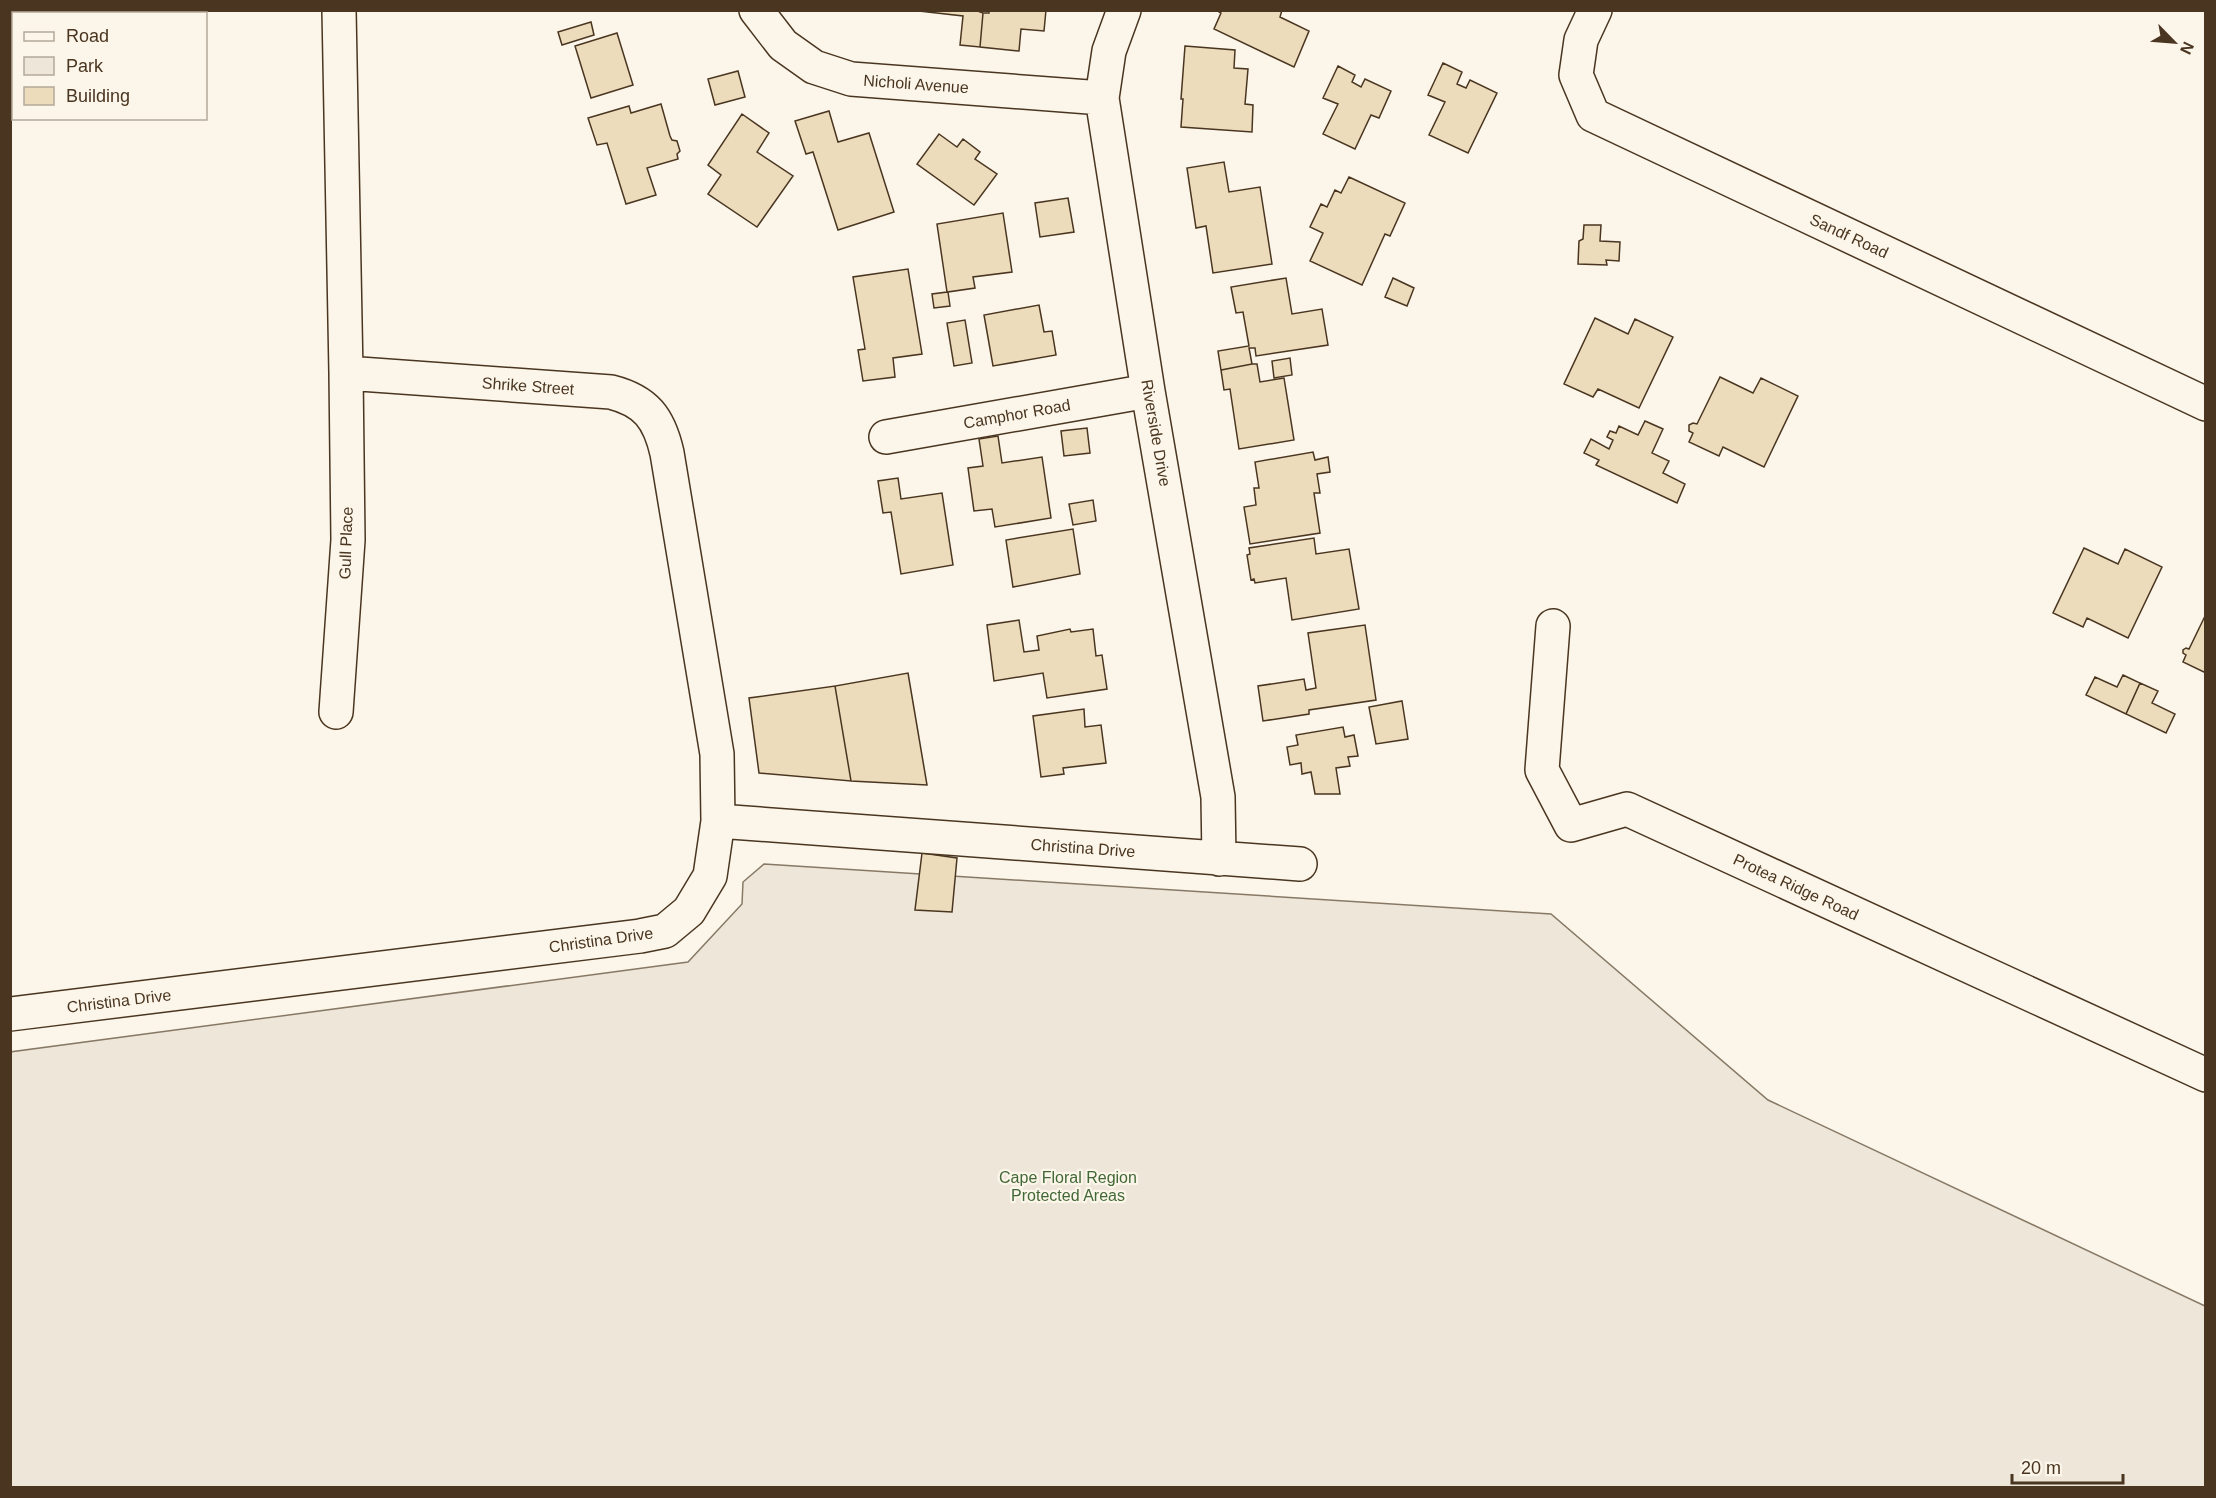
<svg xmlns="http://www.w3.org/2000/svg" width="2216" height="1498" viewBox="0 0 2216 1498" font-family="Helvetica,sans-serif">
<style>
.green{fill:#ede6d9;stroke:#887966;stroke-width:1.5}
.building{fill:#ecdcbc;stroke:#4a3520;stroke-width:1.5}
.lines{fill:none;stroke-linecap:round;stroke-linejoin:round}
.minor-casing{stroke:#4a3520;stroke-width:36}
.minor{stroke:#fbf6e9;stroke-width:33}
.labels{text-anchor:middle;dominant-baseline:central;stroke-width:4.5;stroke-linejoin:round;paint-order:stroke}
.street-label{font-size:16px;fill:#4a3520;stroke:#fbf6e9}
.park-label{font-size:16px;fill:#436837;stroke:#fbf6e9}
</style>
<rect width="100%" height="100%" fill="#fbf6e9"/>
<!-- green -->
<path class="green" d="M 764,864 L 1551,914 L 1768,1100 L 2205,1306 L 2205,1487 L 11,1487 L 10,1052 L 688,962 L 742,904 L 743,882 Z"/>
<!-- building -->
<path class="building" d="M 910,10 L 975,10 L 983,13 L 980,47 L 960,45 L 963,16 Z
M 989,10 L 1046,10 L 1044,31 L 1021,29 L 1019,51 L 980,47 L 983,13 L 989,13 Z
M 1216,10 L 1282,10 L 1280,17 L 1309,31 L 1294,67 L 1214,29 L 1221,13 Z
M 591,22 L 594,35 L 562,45 L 558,32 Z
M 617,33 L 633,85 L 591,98 L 575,46 Z
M 1185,46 L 1235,50 L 1234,68 L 1248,69 L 1245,104 L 1253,105 L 1252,132 L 1181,127 L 1183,99 L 1181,99 Z
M 1443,63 L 1462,72 L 1457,84 L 1466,88 L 1470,80 L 1497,93 L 1468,153 L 1429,135 L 1445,102 L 1428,95 Z
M 1338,66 L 1355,75 L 1352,82 L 1361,87 L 1365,79 L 1391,91 L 1379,118 L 1371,115 L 1355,149 L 1323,134 L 1338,104 L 1323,98 Z
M 738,71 L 745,97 L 715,105 L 708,79 Z
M 661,104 L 670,136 L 672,140 L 677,141 L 680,151 L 677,154 L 678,159 L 647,168 L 656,195 L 626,204 L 607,143 L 597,145 L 588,118 L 629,106 L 631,113 Z
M 829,111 L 838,142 L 869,133 L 894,212 L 838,230 L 813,152 L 806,154 L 795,121 Z
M 742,114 L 769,133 L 757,152 L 793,176 L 757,227 L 708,194 L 721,175 L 708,165 Z
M 939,134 L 957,147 L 963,139 L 980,152 L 975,159 L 997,174 L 974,205 L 917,164 Z
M 1224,162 L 1229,192 L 1260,187 L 1272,264 L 1213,273 L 1206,226 L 1196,228 L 1187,168 Z
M 1349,177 L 1405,203 L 1390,236 L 1385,234 L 1362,285 L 1310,261 L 1323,233 L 1310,227 L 1321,204 L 1327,207 L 1335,190 L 1341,193 Z
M 1068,198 L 1074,232 L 1040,237 L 1035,203 Z
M 1003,213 L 1012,272 L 973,277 L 975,288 L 948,292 L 950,306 L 934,308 L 932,294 L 947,292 L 937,224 Z
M 1584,225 L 1601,225 L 1600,241 L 1620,242 L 1619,261 L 1606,260 L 1607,265 L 1578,264 L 1579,241 L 1583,239 Z
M 908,269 L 922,354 L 893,358 L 895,377 L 863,381 L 858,350 L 865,349 L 853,277 Z
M 1286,278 L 1292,314 L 1322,309 L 1328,345 L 1256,356 L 1255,348 L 1249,348 L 1252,364 L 1221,370 L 1218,351 L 1249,346 L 1243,312 L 1236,313 L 1231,287 Z
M 1393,278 L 1414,288 L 1407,306 L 1385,297 Z
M 1039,305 L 1044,332 L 1052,331 L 1056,355 L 993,366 L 984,315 Z
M 1595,318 L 1628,334 L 1635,319 L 1673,337 L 1639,408 L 1598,389 L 1593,397 L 1564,384 Z
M 965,320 L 972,363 L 954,366 L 947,323 Z
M 1290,358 L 1292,375 L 1274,378 L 1272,361 Z
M 1252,364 L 1257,364 L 1260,382 L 1284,378 L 1294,440 L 1239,449 L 1230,389 L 1224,390 L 1221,370 Z
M 1720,377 L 1753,393 L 1761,378 L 1798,396 L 1764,467 L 1723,447 L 1719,456 L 1689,442 L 1693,433 L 1689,431 L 1689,425 L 1693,423 L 1697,424 Z
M 1645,421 L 1663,429 L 1652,453 L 1669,461 L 1663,473 L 1685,484 L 1677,503 L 1596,465 L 1599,460 L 1584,453 L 1591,439 L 1609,449 L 1613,440 L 1607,437 L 1610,431 L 1616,433 L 1619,426 L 1638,435 Z
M 1087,428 L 1090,453 L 1064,456 L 1061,431 Z
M 998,436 L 1002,463 L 1042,457 L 1051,518 L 995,527 L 992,509 L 974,511 L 968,468 L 983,466 L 979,439 Z
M 1313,452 L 1315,460 L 1328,457 L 1330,472 L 1317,474 L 1320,493 L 1314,493 L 1320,533 L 1250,544 L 1244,507 L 1256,505 L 1254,488 L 1259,488 L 1255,462 Z
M 898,478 L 901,499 L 942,493 L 953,565 L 901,574 L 891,512 L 883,513 L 878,481 Z
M 1093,500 L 1096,521 L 1073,525 L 1069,504 Z
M 1073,529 L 1080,574 L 1013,587 L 1006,540 Z
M 1314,538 L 1316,554 L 1349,549 L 1359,609 L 1292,620 L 1286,578 L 1255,583 L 1254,579 L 1251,580 L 1247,555 L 1250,554 L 1249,548 Z
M 2084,548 L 2118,564 L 2125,549 L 2162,567 L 2128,638 L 2087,618 L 2083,627 L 2053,613 Z
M 2206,614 L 2206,673 L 2183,662 L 2186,655 L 2183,653 L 2183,650 L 2186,648 L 2189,649 Z
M 1019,620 L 1024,652 L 1039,650 L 1037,636 L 1070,629 L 1071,632 L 1093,629 L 1096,656 L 1102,655 L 1107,689 L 1047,698 L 1043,673 L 994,681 L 987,625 Z
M 1365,625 L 1376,700 L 1309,710 L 1309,714 L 1263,721 L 1258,686 L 1304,679 L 1306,690 L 1316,688 L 1308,633 Z
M 908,673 L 927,785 L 851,781 L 835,686 Z
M 2123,675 L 2140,683 L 2126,714 L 2086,695 L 2095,677 L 2117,687 Z
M 2140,683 L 2158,691 L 2152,703 L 2175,714 L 2166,733 L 2126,714 Z
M 835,686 L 851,781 L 759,773 L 749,698 Z
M 1402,701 L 1408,739 L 1376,744 L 1369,707 Z
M 1084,709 L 1085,727 L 1101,725 L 1106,763 L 1063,768 L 1064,774 L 1041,777 L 1033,716 Z
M 1343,727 L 1345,737 L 1354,735 L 1358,756 L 1348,757 L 1350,766 L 1336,768 L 1340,794 L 1315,794 L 1311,772 L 1302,774 L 1301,763 L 1290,765 L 1287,747 L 1298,745 L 1296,735 Z
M 922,853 L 957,858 L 952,912 L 915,910 Z"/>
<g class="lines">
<defs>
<path id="minor" d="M 339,10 L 346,373 L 611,392 C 646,401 659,418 667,453 L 717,754 L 718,821
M 756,10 L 783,45 L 814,67 L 851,79 L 1102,98
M 1124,10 L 1109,51 L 1102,98 L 1148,391 L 1218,797 L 1219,859
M 1595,10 L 1581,40 L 1576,75 L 1593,115 L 2206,404
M 886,437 L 1148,391
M 1553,626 L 1542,770 L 1571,825 L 1627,809 L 2206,1075
M 336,712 L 348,540 L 346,373
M 10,1014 L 640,936 L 665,931 L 689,911 L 710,876 L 718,821 L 1300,864"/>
</defs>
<!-- minor casing -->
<use href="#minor" class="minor-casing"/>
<!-- minor -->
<use href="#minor" class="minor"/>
</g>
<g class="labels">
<!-- street labels -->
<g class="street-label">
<text transform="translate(916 84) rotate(4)">Nicholi Avenue</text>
<text transform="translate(1849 236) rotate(25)">Sandf Road</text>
<text transform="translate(528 386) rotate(4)">Shrike Street</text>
<text transform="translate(1017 414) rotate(-10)">Camphor Road</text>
<text transform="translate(1156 433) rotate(80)">Riverside Drive</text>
<text transform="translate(346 543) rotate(-88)">Gull Place</text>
<text transform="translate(1083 848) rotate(4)">Christina Drive</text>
<text transform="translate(1796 887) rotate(25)">Protea Ridge Road</text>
<text transform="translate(601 940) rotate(-8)">Christina Drive</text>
<text transform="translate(119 1001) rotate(-7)">Christina Drive</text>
</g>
<!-- park labels -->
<g class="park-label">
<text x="1068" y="1177">Cape Floral Region<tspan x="1068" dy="18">Protected Areas</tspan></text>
</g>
</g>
<!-- border -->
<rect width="2216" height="1498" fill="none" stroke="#4a3520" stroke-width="24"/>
<!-- legend -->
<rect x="12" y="12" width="195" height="108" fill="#fbf6e9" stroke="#b4a999" stroke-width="1.5"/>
<rect x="24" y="32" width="30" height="9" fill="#fbf6e9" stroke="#b4a999" stroke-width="1.5"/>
<text x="66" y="42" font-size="18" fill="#4a3520">Road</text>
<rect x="24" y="57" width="30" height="18" fill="#ede6d9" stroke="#b4a999" stroke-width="1.5"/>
<text x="66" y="72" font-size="18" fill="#4a3520">Park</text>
<rect x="24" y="87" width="30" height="18" fill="#ecdcbc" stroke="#b4a999" stroke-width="1.5"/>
<text x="66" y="102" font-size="18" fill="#4a3520">Building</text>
<!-- north arrow -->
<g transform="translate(2174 42) rotate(115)" stroke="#fbf6e9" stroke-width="4.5" paint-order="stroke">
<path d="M0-4.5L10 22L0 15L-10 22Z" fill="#4a3520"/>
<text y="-9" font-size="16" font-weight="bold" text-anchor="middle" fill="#4a3520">N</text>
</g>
<!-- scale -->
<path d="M2012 1474v9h111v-9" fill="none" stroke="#4a3520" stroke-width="3"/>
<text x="2021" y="1474" font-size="18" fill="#4a3520" stroke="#fbf6e9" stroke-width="4.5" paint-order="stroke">20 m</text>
</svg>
